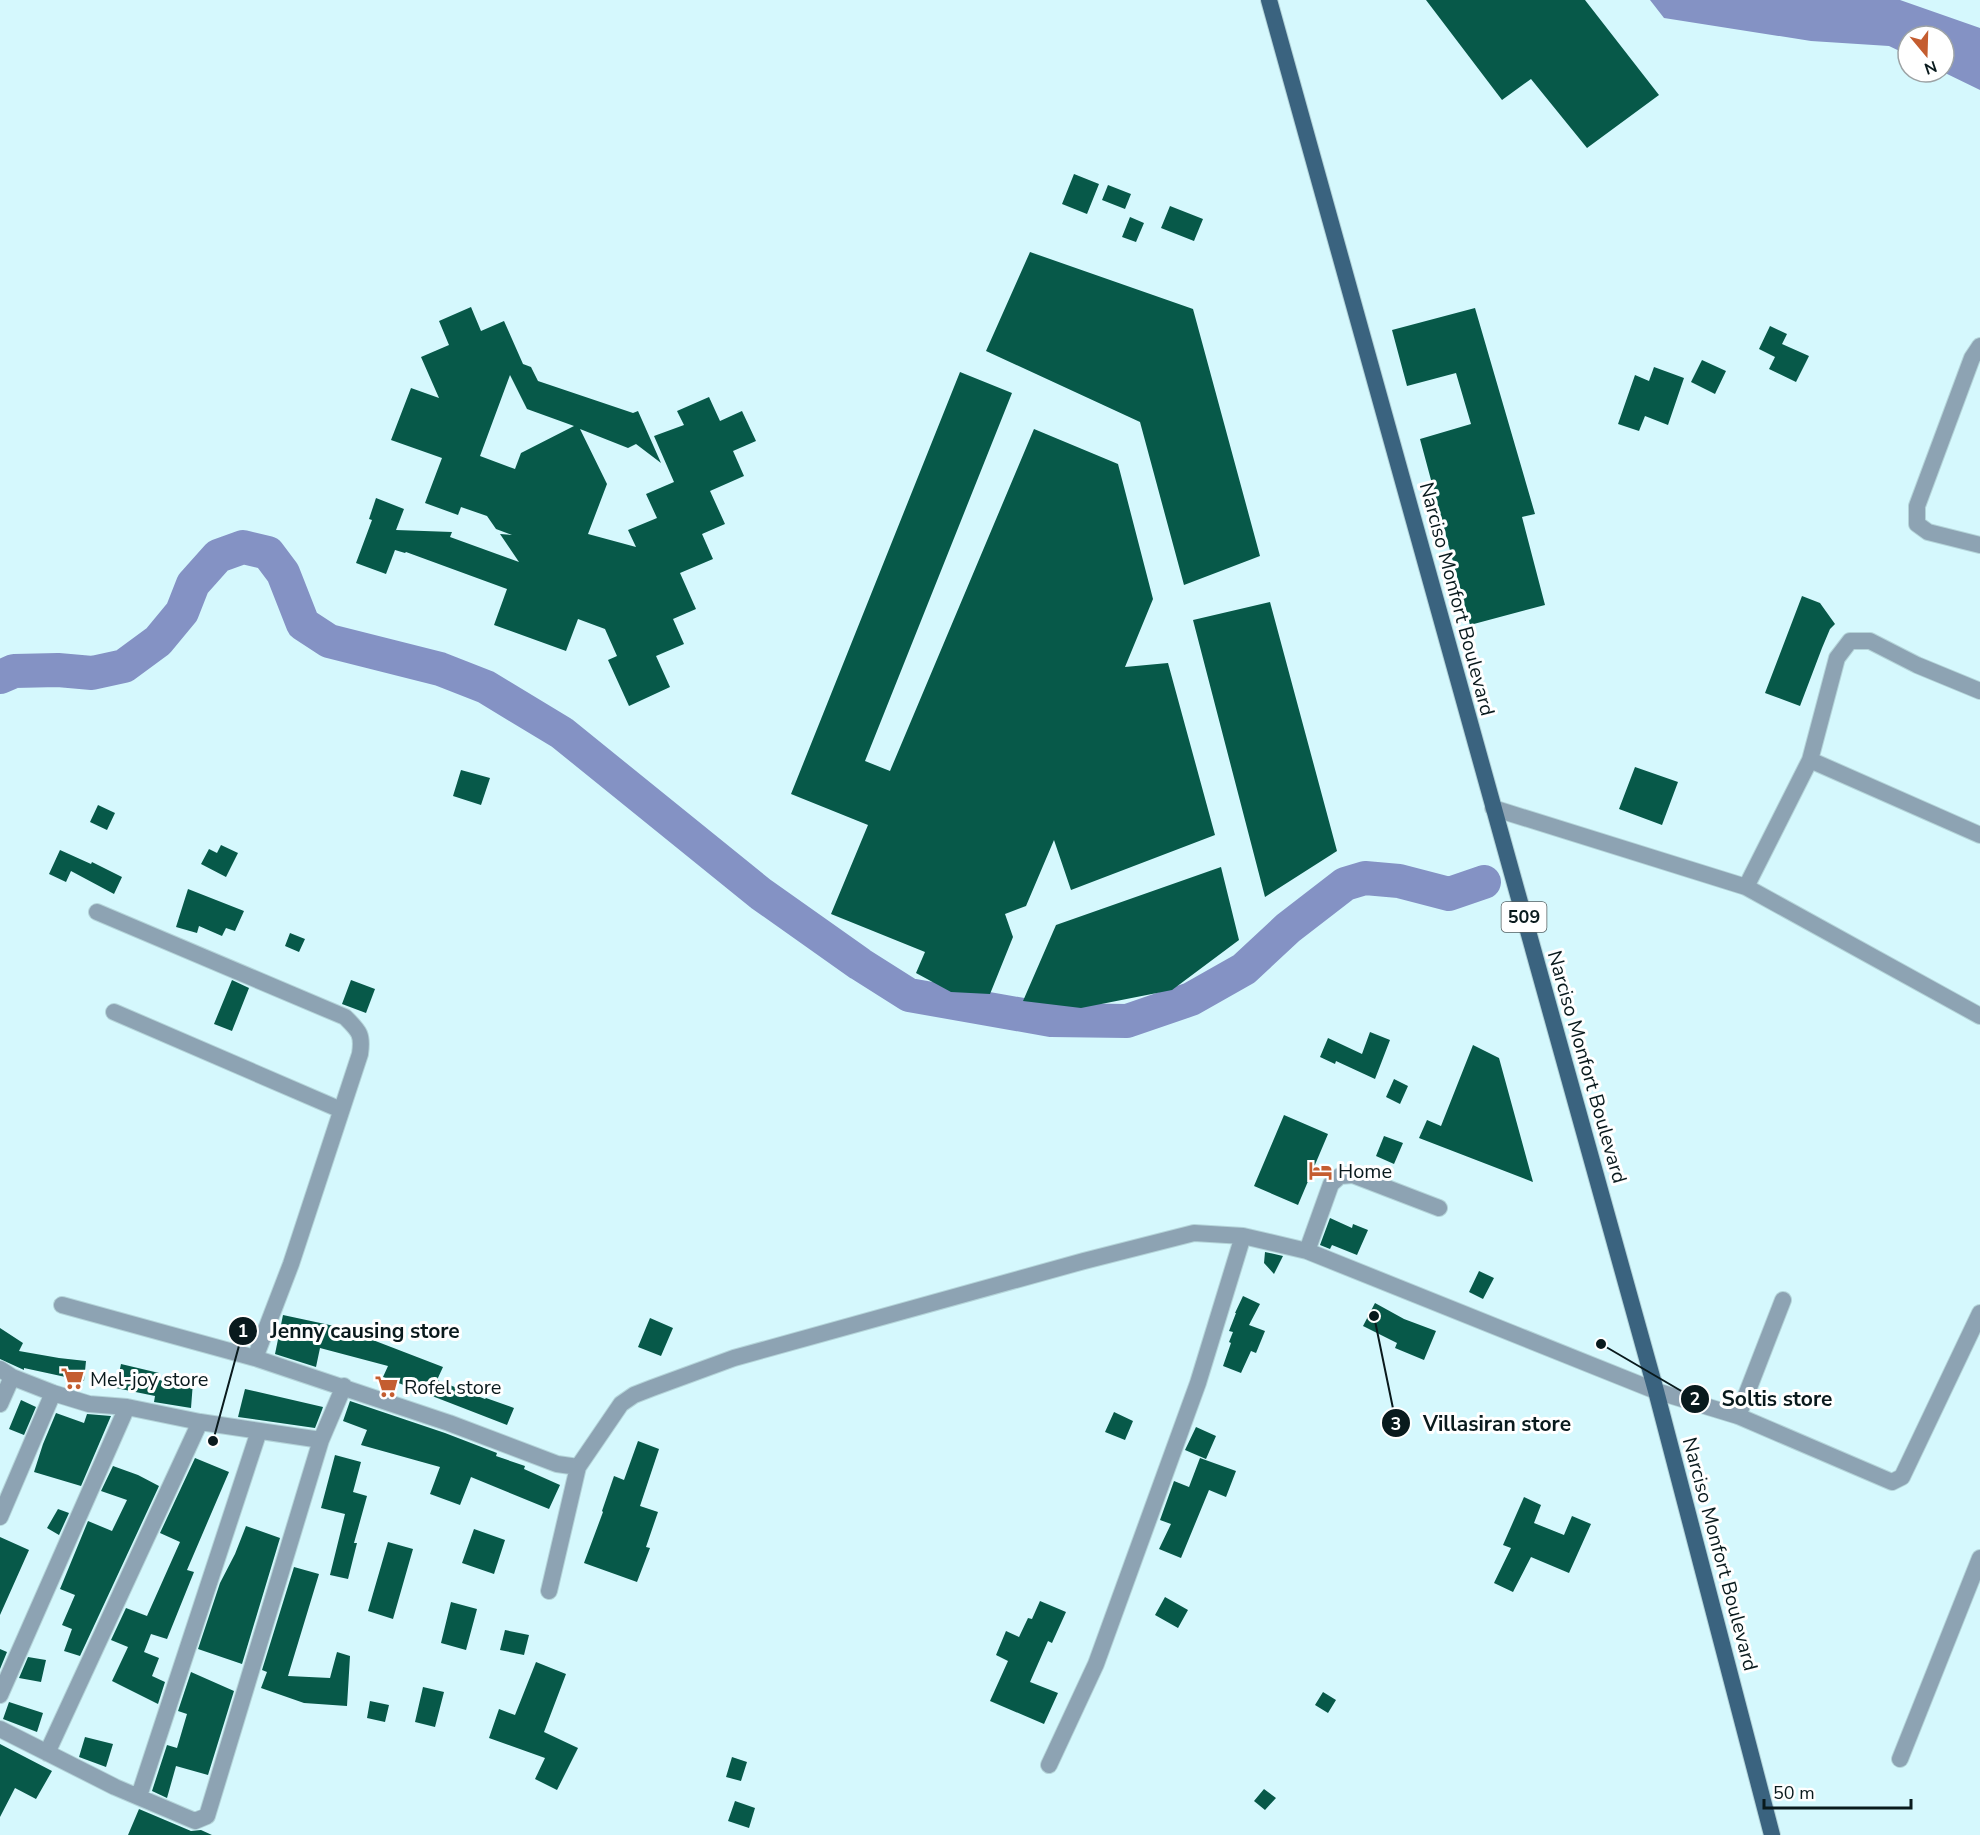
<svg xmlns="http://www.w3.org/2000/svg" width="1980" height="1835" viewBox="0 0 1980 1835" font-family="'Nunito Sans',sans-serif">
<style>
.water{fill:#8492c4}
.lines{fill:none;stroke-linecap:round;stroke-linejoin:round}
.river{stroke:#8492c4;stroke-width:34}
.building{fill:#075949;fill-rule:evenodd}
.minor-casing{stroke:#b4d4d9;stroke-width:18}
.primary-casing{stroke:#b4d4d9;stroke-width:18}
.minor{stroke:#8da3b3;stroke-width:16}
.primary{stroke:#3a637f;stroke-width:16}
.labels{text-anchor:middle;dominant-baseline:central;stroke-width:6;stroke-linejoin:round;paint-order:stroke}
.shield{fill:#fff;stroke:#535f61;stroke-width:1.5}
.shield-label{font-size:18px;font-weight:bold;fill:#091a1d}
.street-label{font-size:20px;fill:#091a1d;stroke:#fff}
.poi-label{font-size:20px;fill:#091a1d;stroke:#fff;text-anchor:start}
.leader{fill:none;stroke:#091a1d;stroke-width:2}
.callout-dot{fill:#091a1d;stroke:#fff;stroke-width:2}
.mark-label{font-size:18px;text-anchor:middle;font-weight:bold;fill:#fff}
.callout-label{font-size:21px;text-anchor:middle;font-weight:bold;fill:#091a1d;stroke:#fff;stroke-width:6;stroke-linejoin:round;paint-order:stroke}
</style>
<rect width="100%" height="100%" fill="#d5f8fd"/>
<!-- water -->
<path class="water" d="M 1650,0 L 1900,0 L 1980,28 L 1980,90 L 1943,72 L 1944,72 L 1944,36 L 1908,36 L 1908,55 L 1889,46 L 1811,41 L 1664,18 Z"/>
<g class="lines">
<!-- river -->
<path class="river" d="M 0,677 L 14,671 L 58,670 L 92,673 L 124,666 L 158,641 L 182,612 L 193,584 L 218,556 L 243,547 L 268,553 L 283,573 L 303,624 L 329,641 L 440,669 L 486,687 L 562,733 L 761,894 L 860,964 L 909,995 L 1051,1020 L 1127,1021 L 1191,999 L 1244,969 L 1288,928 L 1345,884 L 1365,878 L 1399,881 L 1449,894 L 1484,882"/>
</g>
<!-- building -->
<path class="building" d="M 1426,0 L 1585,0 L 1659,95 L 1587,148 L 1531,79 L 1502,100 Z
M 1074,174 L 1099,184 L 1087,214 L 1062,204 Z
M 1108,185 L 1131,194 L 1125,209 L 1102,200 Z
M 1170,206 L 1203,219 L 1194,241 L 1161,228 Z
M 1130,217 L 1144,223 L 1136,242 L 1122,237 Z
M 1030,252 L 1193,309 L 1260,556 L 1184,585 L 1140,422 L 986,351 Z
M 471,307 L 481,331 L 504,321 L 523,364 L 531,367 L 538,381 L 633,413 L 638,411 L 661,463 L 636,444 L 628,448 L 580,429 L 607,484 L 588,534 L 636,547 L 628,530 L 657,518 L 646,494 L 674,482 L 654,436 L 684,425 L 677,411 L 709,397 L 720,421 L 742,411 L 756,441 L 733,451 L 744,476 L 710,491 L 725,524 L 702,534 L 713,559 L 680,573 L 696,609 L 673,619 L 684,644 L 656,656 L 670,687 L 629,706 L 608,660 L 617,656 L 605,629 L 578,619 L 566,651 L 494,625 L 507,589 L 406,552 L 405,553 L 395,550 L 386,574 L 356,563 L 372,520 L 369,519 L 376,498 L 404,509 L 396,530 L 452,532 L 450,537 L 519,562 L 500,534 L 512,535 L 496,529 L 487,516 L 461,507 L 458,515 L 425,503 L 442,458 L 391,440 L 411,388 L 439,398 L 421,357 L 449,345 L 439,321 ZM 510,375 L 527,409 L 574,426 L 521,453 L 515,469 L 480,456 Z
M 1475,308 L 1535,514 L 1522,517 L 1545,605 L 1470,625 L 1420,439 L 1471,424 L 1456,373 L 1407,386 L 1392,330 Z
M 1770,326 L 1787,334 L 1782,344 L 1809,356 L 1796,382 L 1769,369 L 1775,357 L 1759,349 Z
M 1702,360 L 1726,371 L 1715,394 L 1691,382 Z
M 1654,367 L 1684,378 L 1668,425 L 1645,416 L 1639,431 L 1618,424 L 1635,375 L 1649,381 Z
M 960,372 L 1012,393 L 865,761 L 890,771 L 1034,429 L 1118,464 L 1153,599 L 1125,667 L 1168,663 L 1215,835 L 1071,890 L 1054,840 L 1026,906 L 1005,914 L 1013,937 L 990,994 L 951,992 L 916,973 L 925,952 L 831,914 L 868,825 L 791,794 Z
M 1802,596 L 1820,603 L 1835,624 L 1830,629 L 1822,648 L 1800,706 L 1765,693 Z
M 1270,602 L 1337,851 L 1265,897 L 1193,620 Z
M 1635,767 L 1678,782 L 1662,825 L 1619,809 Z
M 461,770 L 490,778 L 481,805 L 453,796 Z
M 98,805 L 115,813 L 107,830 L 90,822 Z
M 221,845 L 238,853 L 226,877 L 201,864 L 209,849 L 217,853 Z
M 60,850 L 91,864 L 92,862 L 122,877 L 114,894 L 71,871 L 66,882 L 49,874 Z
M 1221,867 L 1239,940 L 1172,990 L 1081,1008 L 1023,1001 L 1056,925 Z
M 188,889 L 244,911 L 235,931 L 226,928 L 222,936 L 199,926 L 197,933 L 176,927 Z
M 290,933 L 305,939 L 299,952 L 285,946 Z
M 232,980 L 249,988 L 232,1031 L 214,1024 Z
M 351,980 L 375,989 L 366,1013 L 342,1004 Z
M 1370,1032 L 1390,1040 L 1375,1079 L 1336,1061 L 1335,1064 L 1320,1057 L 1328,1038 L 1362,1054 Z
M 1473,1045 L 1499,1058 L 1533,1182 L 1419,1138 L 1427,1120 L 1441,1126 Z
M 1394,1079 L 1408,1086 L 1400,1104 L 1386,1097 Z
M 1284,1115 L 1328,1134 L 1298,1205 L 1254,1186 Z
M 1384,1136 L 1403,1143 L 1394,1164 L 1376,1156 Z
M 1330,1218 L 1352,1228 L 1353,1224 L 1368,1230 L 1357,1255 L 1332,1245 L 1330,1249 L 1320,1245 Z
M 1265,1252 L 1283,1256 L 1274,1274 L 1264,1263 Z
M 1479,1271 L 1494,1278 L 1483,1299 L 1469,1292 Z
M 1243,1296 L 1260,1304 L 1249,1325 L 1265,1331 L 1256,1353 L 1251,1351 L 1241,1373 L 1223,1366 L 1231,1343 L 1229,1342 L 1233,1332 L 1229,1331 L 1236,1313 L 1235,1313 Z
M 1375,1303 L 1404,1319 L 1436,1331 L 1424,1360 L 1395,1348 L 1397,1343 L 1363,1326 Z
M 283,1315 L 339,1327 L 443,1367 L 437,1380 L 485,1399 L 486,1398 L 514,1408 L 507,1425 L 383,1377 L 388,1366 L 320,1348 L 316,1367 L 275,1354 Z
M 650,1318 L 673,1328 L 661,1356 L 638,1347 Z
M 0,1328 L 23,1343 L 19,1351 L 59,1358 L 86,1361 L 84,1381 L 24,1368 L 24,1370 L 0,1359 Z
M 121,1364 L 159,1373 L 156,1380 L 193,1382 L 191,1408 L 154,1402 L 155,1396 L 116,1388 Z
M 245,1389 L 323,1407 L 322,1410 L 315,1428 L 238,1417 Z
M 21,1400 L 36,1407 L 24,1435 L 9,1429 Z
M 350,1401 L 445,1433 L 497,1453 L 496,1456 L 525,1466 L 524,1469 L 560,1485 L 549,1509 L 471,1477 L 460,1505 L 430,1494 L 440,1467 L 361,1445 L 367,1430 L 343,1421 Z
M 1114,1412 L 1133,1421 L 1125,1440 L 1105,1432 Z
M 56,1413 L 84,1423 L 87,1414 L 111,1416 L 81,1486 L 34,1472 L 43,1444 Z
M 1196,1427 L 1216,1436 L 1206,1459 L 1185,1450 Z
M 638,1441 L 659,1449 L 640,1506 L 658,1512 L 646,1547 L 650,1548 L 637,1582 L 584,1563 L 603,1512 L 602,1511 L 614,1476 L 624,1480 Z
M 335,1455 L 361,1462 L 353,1492 L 367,1496 L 354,1543 L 357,1543 L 348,1579 L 330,1575 L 345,1514 L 321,1508 Z
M 195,1458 L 229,1472 L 187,1570 L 194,1572 L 167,1639 L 151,1634 L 144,1652 L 159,1658 L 152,1676 L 165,1682 L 158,1704 L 112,1681 L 128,1647 L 111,1640 L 126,1608 L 147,1616 L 180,1542 L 160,1533 Z
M 1200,1458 L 1236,1471 L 1226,1497 L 1209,1490 L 1181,1558 L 1159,1549 L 1171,1524 L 1160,1520 L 1174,1481 L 1189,1487 Z
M 113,1466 L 138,1475 L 159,1486 L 80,1656 L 64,1651 L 72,1629 L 62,1625 L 75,1595 L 60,1589 L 88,1521 L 112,1531 L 127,1500 L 101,1491 Z
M 1524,1497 L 1541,1505 L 1534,1523 L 1564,1535 L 1572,1516 L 1591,1524 L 1569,1573 L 1531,1557 L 1513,1592 L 1494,1583 L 1511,1548 L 1503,1545 Z
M 58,1509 L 69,1513 L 59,1535 L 47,1528 Z
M 246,1526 L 280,1538 L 242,1664 L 198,1649 L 220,1583 L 235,1554 Z
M 474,1529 L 505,1540 L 494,1574 L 462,1563 Z
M 0,1537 L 29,1550 L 0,1615 Z
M 388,1542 L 413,1549 L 393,1619 L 368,1611 Z
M 294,1567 L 319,1574 L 288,1676 L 330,1678 L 337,1652 L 350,1656 L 347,1706 L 304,1703 L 261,1688 L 267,1672 L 262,1670 Z
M 1165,1597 L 1188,1610 L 1178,1628 L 1155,1615 Z
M 1040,1601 L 1066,1612 L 1052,1643 L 1048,1641 L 1030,1682 L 1058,1693 L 1044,1724 L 990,1701 L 1008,1661 L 996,1655 L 1006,1631 L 1019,1637 L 1028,1618 L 1032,1619 Z
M 451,1602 L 477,1609 L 466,1650 L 441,1643 Z
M 505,1630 L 529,1635 L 524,1655 L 500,1650 Z
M 0,1649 L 7,1652 L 0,1669 Z
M 28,1657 L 46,1660 L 41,1682 L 19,1678 Z
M 536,1662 L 566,1674 L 544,1732 L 578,1748 L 557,1790 L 535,1779 L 545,1758 L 489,1738 L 499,1709 L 515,1715 Z
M 191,1672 L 234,1691 L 208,1775 L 176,1766 L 167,1798 L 152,1791 L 167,1745 L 177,1748 L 187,1714 L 178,1711 Z
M 423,1687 L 444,1692 L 435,1727 L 415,1722 Z
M 1323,1692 L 1336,1700 L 1328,1713 L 1315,1705 Z
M 370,1701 L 389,1705 L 385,1722 L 367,1718 Z
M 9,1702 L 43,1713 L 37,1732 L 3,1719 Z
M 85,1737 L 113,1744 L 106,1767 L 79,1757 Z
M 0,1744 L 52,1771 L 36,1799 L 15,1788 L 0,1817 Z
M 732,1757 L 747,1762 L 741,1781 L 726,1777 Z
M 1264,1789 L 1276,1798 L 1265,1810 L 1254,1801 Z
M 735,1801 L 755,1808 L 749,1828 L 728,1821 Z
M 139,1809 L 191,1831 L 201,1830 L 212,1835 L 128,1835 Z"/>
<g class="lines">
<defs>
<path id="minor" d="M 1980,346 L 1972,358 L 1917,506 L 1917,524 L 1928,532 L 1980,545
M 1810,760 L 1980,835
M 1493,808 L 1746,887 L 1980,1016
M 1746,887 L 1810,760 L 1837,658 L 1850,641 L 1870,641 L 1917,665 L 1980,691
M 97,912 L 345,1017 C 359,1031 363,1034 360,1054 L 291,1264 L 255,1358 L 449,1423 L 557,1464 L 578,1467 L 621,1404 L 634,1395 L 652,1388 L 734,1358 L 1084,1261 L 1194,1233 L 1243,1236 L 1307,1251 L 1656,1391 L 1738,1416 L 1892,1482 L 1902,1477 L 1980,1313
M 114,1012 L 341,1110
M 1307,1251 L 1331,1184 L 1340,1176 L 1353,1175 L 1439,1208
M 62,1305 L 255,1358
M 0,1369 L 12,1377 L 53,1393 L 89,1404 L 127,1407 L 200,1422 L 321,1440
M 0,1404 L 12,1377
M 1738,1416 L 1783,1300
M 0,1517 L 53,1393
M 549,1591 L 578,1467
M 0,1695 L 127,1407
M 0,1729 L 115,1787 L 195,1821 L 207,1816 L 321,1440 L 344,1386
M 47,1753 L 200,1422
M 1900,1759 L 1980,1558
M 1049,1765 L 1096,1664 L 1198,1383 L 1243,1236
M 139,1796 L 259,1431"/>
<path id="primary" d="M 1269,0 L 1656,1391 L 1772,1835"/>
</defs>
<!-- minor casing -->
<use href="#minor" class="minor-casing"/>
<!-- primary casing -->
<use href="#primary" class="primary-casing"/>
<!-- minor -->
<use href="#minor" class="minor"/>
<!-- primary -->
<use href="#primary" class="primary"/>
</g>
<!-- icons -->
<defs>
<symbol id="hotel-bare" viewBox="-9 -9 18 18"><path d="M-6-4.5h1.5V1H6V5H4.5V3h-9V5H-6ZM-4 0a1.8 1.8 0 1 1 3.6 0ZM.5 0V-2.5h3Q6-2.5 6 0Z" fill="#c45d30" stroke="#fff" stroke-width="2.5" paint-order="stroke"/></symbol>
<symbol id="supermarket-bare" viewBox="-9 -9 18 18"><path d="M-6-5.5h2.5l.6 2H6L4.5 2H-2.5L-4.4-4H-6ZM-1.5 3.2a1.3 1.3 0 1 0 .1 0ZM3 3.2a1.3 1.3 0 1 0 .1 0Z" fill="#c45d30" stroke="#fff" stroke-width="2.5" paint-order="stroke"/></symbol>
</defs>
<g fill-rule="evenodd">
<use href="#hotel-bare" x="1304" y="1154" width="33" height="33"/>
<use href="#supermarket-bare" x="56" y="1362" width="33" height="33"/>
<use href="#supermarket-bare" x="370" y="1370" width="33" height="33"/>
</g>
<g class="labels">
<!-- shield labels -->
<rect class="shield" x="1501.5" y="902" width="45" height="30" rx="4.5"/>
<g class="shield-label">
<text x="1524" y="917">509</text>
</g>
<!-- street labels -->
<g class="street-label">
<text transform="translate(1457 599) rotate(75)">Narciso Monfort Boulevard</text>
<text transform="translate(1587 1067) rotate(74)">Narciso Monfort Boulevard</text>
<text transform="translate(1720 1554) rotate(75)">Narciso Monfort Boulevard</text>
</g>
<!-- poi labels -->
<g class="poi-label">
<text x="1338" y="1171">Home</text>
<text x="90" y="1379">Mel-joy store</text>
<text x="404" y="1387">Rofel store</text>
</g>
</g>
<!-- callouts -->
<path class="leader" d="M213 1441L243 1331M1601 1344L1695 1399M1374 1316L1396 1423"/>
<g class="callout-dot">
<circle cx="213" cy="1441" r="6"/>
<circle cx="1601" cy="1344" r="6"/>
<circle cx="1374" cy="1316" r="6"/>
<circle cx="243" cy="1331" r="15"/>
<circle cx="1695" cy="1399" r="15"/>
<circle cx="1396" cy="1423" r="15"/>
</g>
<g class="mark-label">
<text x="243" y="1337">1</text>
<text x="1695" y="1405">2</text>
<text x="1396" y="1430">3</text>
</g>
<g class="callout-label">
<text x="365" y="1338">Jenny causing store</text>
<text x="1777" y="1406">Soltis store</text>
<text x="1497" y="1431">Villasiran store</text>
</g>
<!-- north arrow -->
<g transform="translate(1926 54) rotate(161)"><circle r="28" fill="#ffffff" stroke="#9da3a5" stroke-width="1.5"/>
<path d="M0-4.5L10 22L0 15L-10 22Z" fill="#c45d30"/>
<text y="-9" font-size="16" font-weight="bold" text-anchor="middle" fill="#091a1d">N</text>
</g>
<!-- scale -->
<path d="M1764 1799v9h147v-9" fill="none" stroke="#091a1d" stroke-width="3"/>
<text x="1773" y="1799" font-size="18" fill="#091a1d" stroke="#ffffff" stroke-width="4.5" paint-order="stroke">50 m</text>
</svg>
